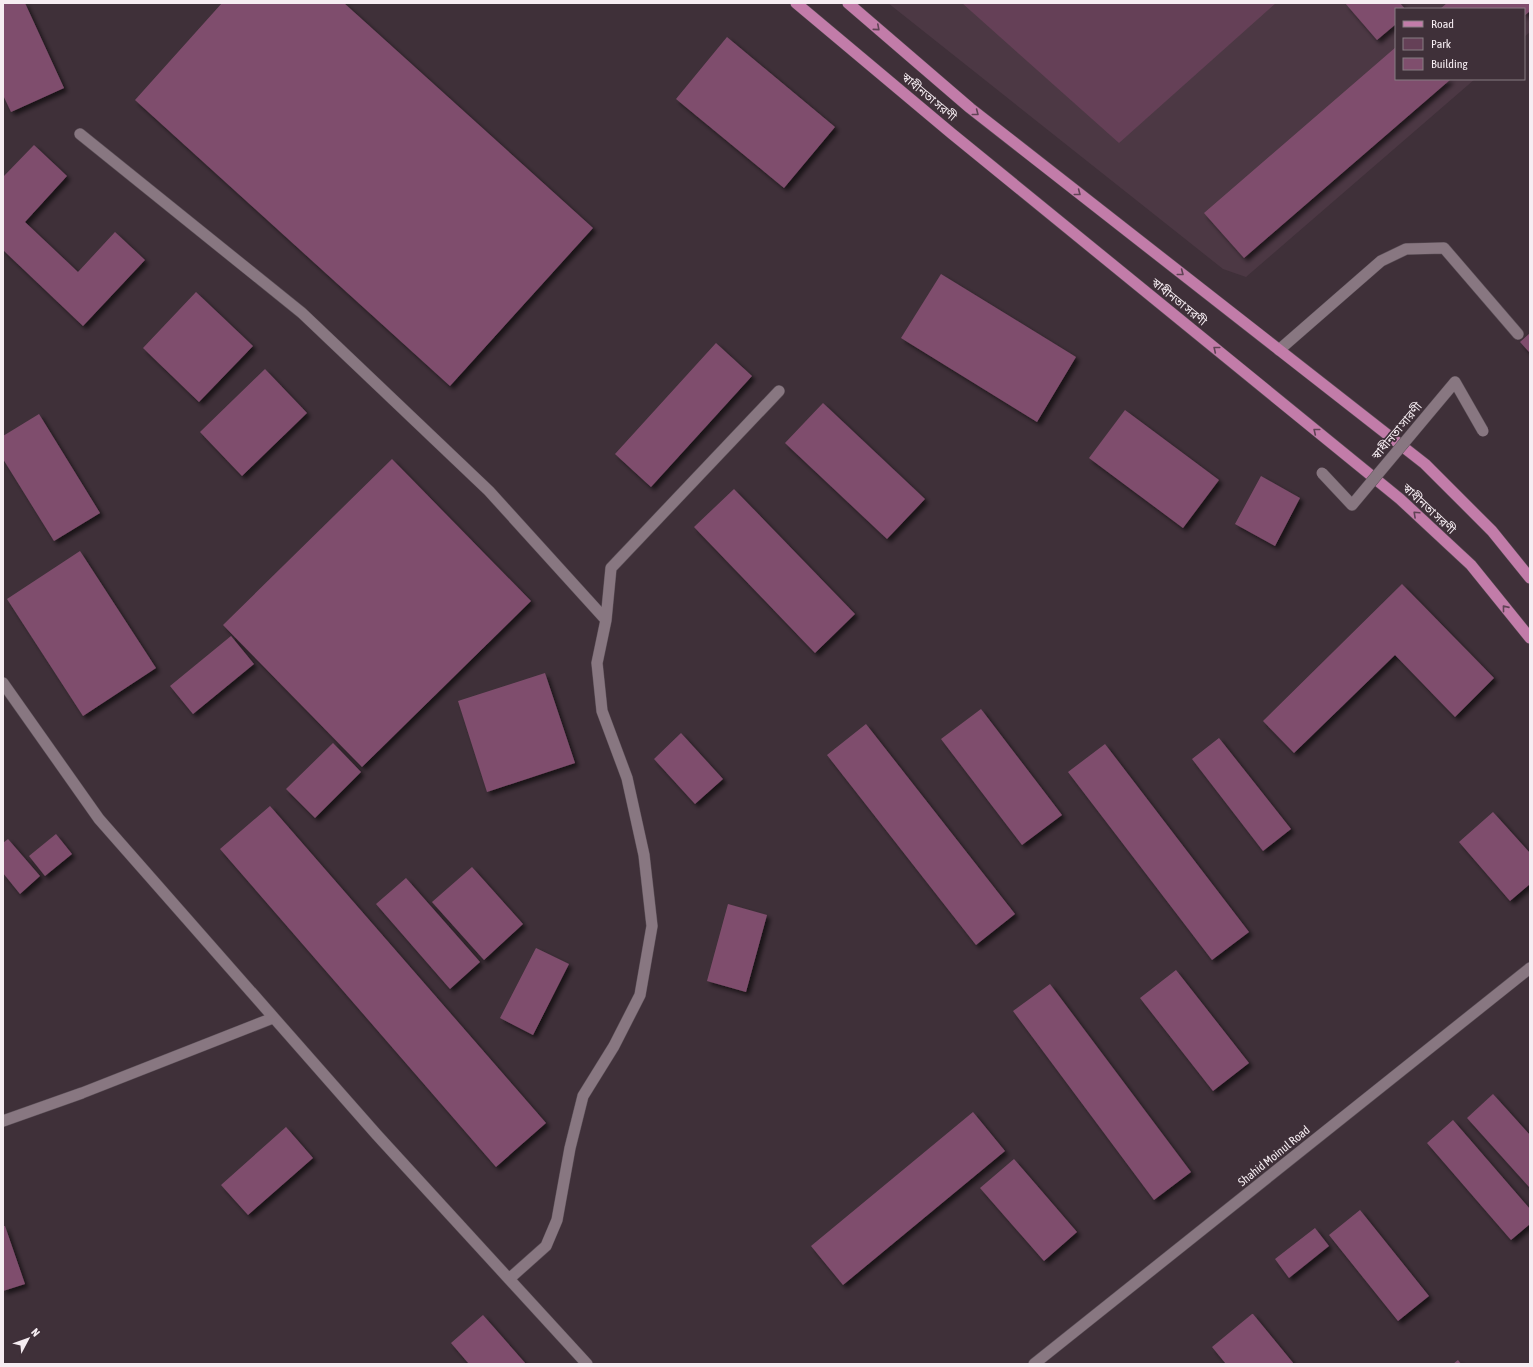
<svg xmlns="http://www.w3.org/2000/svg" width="1533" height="1367" viewBox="0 0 1533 1367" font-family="'Asap Condensed','Noto Sans Bengali',sans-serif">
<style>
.built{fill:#4c3844}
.green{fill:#654057}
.building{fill:#7f4e6d;filter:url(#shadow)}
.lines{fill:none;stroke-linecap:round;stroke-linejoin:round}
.service-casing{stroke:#5b4f57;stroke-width:12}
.minor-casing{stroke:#5b4f57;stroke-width:12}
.tertiary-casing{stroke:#5b4f57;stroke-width:12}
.primary-casing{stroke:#5b4f57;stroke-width:12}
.service{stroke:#887781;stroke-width:11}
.minor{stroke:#887781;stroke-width:11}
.tertiary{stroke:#887781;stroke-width:11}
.primary{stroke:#c27ca9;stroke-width:11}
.pedestrian-bridge-casing{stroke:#5b4f57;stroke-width:12;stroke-linecap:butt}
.pedestrian-bridge{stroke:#887781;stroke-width:11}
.oneway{stroke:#604355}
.labels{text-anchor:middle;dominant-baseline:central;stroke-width:3.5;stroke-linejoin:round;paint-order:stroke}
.street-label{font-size:12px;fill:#f6edf2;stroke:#3f3039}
</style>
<defs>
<filter id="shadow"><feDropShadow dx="3.5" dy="3.5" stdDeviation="2" flood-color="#0009"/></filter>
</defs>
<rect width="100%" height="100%" fill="#3f3039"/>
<!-- built -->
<path class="built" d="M 888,3 L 1530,3 L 1530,32 L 1524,37 L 1524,9 L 1396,9 L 1396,79 L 1475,79 L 1246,277 L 1223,269 Z"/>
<!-- green -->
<path class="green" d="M 962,3 L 1276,3 L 1119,143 Z"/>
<!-- building -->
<path class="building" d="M 3,3 L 25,3 L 64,88 L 11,112 L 3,95 Z
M 222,3 L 344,3 L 593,228 L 450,386 L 135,100 Z
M 1345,3 L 1400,3 L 1405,9 L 1396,9 L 1396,24 L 1377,40 Z
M 1447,3 L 1530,3 L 1530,11 L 1524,16 L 1524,9 L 1440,9 Z
M 727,37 L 835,127 L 784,188 L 676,99 Z
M 1396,47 L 1396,79 L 1451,79 L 1244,258 L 1204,213 Z
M 34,145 L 67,176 L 25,222 L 78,272 L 115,232 L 145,260 L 83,326 L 3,250 L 3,177 Z
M 941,274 L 1076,357 L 1037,422 L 901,338 Z
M 196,292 L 253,346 L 199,402 L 143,348 Z
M 1530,333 L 1530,353 L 1520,342 Z
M 716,343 L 752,376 L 651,487 L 615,454 Z
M 265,369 L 307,413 L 242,476 L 200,432 Z
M 823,403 L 925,499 L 887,539 L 785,443 Z
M 1125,410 L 1219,480 L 1183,528 L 1089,458 Z
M 39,414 L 100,513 L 54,541 L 3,459 L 3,436 Z
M 392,459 L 531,601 L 362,767 L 223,625 Z
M 1261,476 L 1300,498 L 1275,546 L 1235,524 Z
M 734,489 L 855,614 L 815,653 L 694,527 Z
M 80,551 L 156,668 L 83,716 L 7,599 Z
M 1402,584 L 1494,678 L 1455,717 L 1395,655 L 1294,753 L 1263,721 Z
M 231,636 L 254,664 L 193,714 L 170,686 Z
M 545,673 L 575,763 L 487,792 L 458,701 Z
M 981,709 L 1062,815 L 1022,845 L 941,739 Z
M 866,724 L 1015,914 L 976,945 L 827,755 Z
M 681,733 L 723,779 L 695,804 L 654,759 Z
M 1219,738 L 1291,829 L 1263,851 L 1192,759 Z
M 333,743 L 361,772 L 315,818 L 286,789 Z
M 1105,744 L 1249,932 L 1212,960 L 1068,772 Z
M 270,806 L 546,1123 L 496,1167 L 220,849 Z
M 1493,812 L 1530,853 L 1530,884 L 1510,901 L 1459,842 Z
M 56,834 L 72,854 L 45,876 L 29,856 Z
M 8,839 L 40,876 L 20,894 L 3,873 L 3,843 Z
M 472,867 L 523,924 L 484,960 L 432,902 Z
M 406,878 L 480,962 L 450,989 L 376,904 Z
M 728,904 L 767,915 L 746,992 L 707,981 Z
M 536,948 L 569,964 L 533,1035 L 500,1018 Z
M 1176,970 L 1249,1063 L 1213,1091 L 1140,998 Z
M 1050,984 L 1191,1172 L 1154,1200 L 1013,1011 Z
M 1493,1094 L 1530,1135 L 1530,1188 L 1467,1118 Z
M 973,1112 L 1005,1151 L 843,1285 L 811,1246 Z
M 1453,1120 L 1530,1209 L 1530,1224 L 1511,1240 L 1427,1143 Z
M 286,1127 L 313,1158 L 248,1215 L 221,1185 Z
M 1014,1159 L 1077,1232 L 1044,1261 L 980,1188 Z
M 1360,1210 L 1429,1296 L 1398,1321 L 1329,1235 Z
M 3,1226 L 5,1226 L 25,1284 L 3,1291 Z
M 1315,1228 L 1329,1246 L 1289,1278 L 1275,1259 Z
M 1252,1314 L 1253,1314 L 1294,1364 L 1226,1364 L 1212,1347 Z
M 483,1315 L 526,1364 L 469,1364 L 451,1343 Z
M 1458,1360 L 1461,1364 L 1453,1364 Z"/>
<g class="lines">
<defs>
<path id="service" d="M 1279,350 L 1381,261 L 1406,249 L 1444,248 L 1518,334"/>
<path id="minor" d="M 80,134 L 302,313 L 489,491 L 606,620
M 3,683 L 99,819 L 377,1135 L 587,1364
M 3,1121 L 82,1093 L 273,1018
M 509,1279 L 546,1246 L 557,1220 L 570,1148 L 583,1096 L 614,1046 L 640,995 L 652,926 L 644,855 L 627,778 L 602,711 L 597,663 L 606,620 L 611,568 L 779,391"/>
<path id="tertiary" d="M 1034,1364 L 1530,968"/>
<path id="primary" d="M 796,3 L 951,133 L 1400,499 L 1471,565 L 1530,638
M 848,3 L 970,108 L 1425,464 L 1492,531 L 1530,578"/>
</defs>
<!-- service casing -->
<use href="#service" class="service-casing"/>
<!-- minor casing -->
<use href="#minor" class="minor-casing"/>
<!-- tertiary casing -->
<use href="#tertiary" class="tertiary-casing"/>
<!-- primary casing -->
<use href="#primary" class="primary-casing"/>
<!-- service -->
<use href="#service" class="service"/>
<!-- minor -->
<use href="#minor" class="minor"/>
<!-- tertiary -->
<use href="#tertiary" class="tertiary"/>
<!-- primary -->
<use href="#primary" class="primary"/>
<defs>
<path id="pedestrian-bridge" d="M 1322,473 L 1352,505 L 1455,382 L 1483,431"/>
</defs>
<!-- pedestrian-bridge casing -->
<use href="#pedestrian-bridge" class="pedestrian-bridge-casing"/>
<!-- pedestrian-bridge -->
<use href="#pedestrian-bridge" class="pedestrian-bridge"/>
</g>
<!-- one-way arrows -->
<defs><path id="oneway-chevron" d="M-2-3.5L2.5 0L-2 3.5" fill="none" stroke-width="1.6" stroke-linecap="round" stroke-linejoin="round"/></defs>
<g class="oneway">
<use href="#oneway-chevron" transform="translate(877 28) rotate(41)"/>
<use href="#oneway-chevron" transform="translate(976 113) rotate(38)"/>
<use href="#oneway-chevron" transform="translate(1078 193) rotate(38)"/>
<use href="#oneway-chevron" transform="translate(1181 273) rotate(38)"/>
<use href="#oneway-chevron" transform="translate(1216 349) rotate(-141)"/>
<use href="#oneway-chevron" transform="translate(1316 431) rotate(-141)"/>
<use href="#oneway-chevron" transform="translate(1416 514) rotate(-137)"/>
<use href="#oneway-chevron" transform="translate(1505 608) rotate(-129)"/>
</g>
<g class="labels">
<!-- street labels -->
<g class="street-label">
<text transform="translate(929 97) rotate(40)">স্বাধীনতা সরণী</text>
<text transform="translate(1179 302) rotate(39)">স্বাধীনতা সরণী</text>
<text transform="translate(1397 431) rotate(-50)">স্বাধীনতা সারণী</text>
<text transform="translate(1429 509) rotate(43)">স্বাধীনতা সরণী</text>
<text transform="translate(1274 1156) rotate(-39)">Shahid Moinul Road</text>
</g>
</g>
<!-- border -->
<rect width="1533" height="1367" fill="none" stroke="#f6edf2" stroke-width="8"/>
<!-- legend -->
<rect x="1395" y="8" width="130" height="72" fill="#3f3039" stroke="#887c83"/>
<rect x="1403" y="21" width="20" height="6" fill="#c27ca9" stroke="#887c83"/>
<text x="1431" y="28" font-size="12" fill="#f6edf2">Road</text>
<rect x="1403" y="38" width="20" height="12" fill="#654057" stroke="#887c83"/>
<text x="1431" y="48" font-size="12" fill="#f6edf2">Park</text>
<rect x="1403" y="58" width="20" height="12" fill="#7f4e6d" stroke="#887c83"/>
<text x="1431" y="68" font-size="12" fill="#f6edf2">Building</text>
<!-- north arrow -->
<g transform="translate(28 1339) rotate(49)" stroke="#3f3039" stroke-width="3" paint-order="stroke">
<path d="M0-3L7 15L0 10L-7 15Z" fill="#f6edf2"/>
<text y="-6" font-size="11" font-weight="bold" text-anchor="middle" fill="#f6edf2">N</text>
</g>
</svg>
